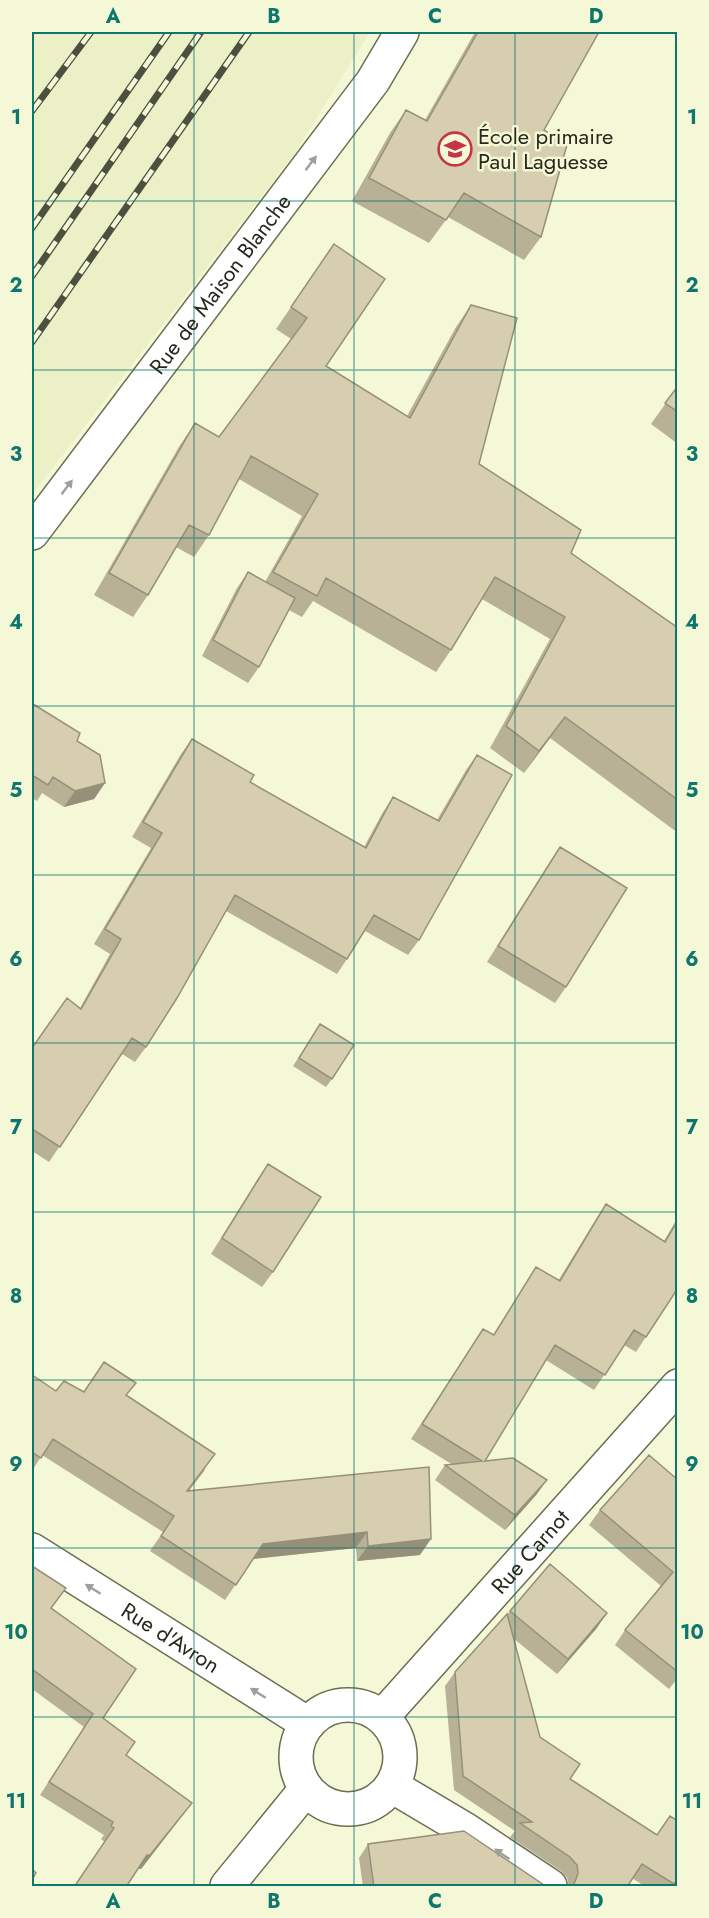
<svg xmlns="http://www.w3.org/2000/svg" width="709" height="1918" viewBox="0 0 709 1918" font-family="Jost,sans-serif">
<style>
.built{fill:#ecf0c7}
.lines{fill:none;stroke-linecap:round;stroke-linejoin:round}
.street-casing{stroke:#6b6e51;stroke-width:36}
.street{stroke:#fff;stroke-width:33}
.rail-casing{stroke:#4e503f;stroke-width:7}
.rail{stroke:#f4f8d7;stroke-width:4.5;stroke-dasharray:14;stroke-linecap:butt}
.wall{fill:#b9b196}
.shaded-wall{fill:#96907a}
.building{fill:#d7ceaf;stroke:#96907a;stroke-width:1.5}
.oneway{fill:#9e9f99}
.grid{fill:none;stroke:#0f766e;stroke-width:1.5;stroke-opacity:0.55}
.labels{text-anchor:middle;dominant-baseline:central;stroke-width:5;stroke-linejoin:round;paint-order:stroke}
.poi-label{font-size:22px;fill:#28291c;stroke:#f4f8d7;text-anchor:start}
.street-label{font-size:22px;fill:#28291c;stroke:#f4f8d7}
.neatline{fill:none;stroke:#0f766e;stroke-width:2}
.grid-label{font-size:20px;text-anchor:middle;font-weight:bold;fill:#0f766e}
</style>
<rect width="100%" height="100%" fill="#f4f8d7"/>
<!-- built -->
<path class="built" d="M 32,32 L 370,32 L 295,153 L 32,495 Z"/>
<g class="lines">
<defs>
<g id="street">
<path id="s1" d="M 32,533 L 373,81 L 402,32"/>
<path id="s2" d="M 32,1550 L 308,1724"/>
<circle cx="348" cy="1757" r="52"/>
<path id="s3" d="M 382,1717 L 678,1386"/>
<path d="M 392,1786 L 466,1830 L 550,1886"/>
<path d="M 227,1886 L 306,1789"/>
</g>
</defs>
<!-- street casing -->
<use href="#street" class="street-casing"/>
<!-- street -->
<use href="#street" class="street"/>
<defs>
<path id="rail" d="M 32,111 L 91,32
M 32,228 L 169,32
M 32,276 L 201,32
M 32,342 L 249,32"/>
</defs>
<!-- rail casing -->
<use href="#rail" class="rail-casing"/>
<!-- rail -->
<use href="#rail" class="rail"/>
</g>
<!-- wall -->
<path class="wall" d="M 475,32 L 599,32 L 544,130 L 541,237 L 524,260 L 448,217 L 429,243 L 352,201 L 390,133 L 406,110 L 425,120 Z
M 334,244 L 326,366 L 407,416 L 456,327 L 471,305 L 479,464 L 571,553 L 678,628 L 678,833 L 550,738 L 524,773 L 490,748 L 550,639 L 482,599 L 451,650 L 436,672 L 313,601 L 302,617 L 289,610 L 259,667 L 248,683 L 202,656 L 237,588 L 248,572 L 265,582 L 302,516 L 239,479 L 209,535 L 194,557 L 176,547 L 148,595 L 133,617 L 94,595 L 180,445 L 195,423 L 219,437 L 291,339 L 276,329 Z
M 678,386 L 678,444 L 651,424 Z
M 32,707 L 77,741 L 105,783 L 94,799 L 64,807 L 42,793 L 37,801 L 32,798 Z
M 192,739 L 250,782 L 364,847 L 383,812 L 393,797 L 437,820 L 466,770 L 477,755 L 419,940 L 408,955 L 365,931 L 347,959 L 337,974 L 226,911 L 146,1047 L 135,1062 L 122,1054 L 49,1162 L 32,1151 L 32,1048 L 80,1008 L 110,954 L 94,944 L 151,848 L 132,837 L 181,754 Z
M 560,847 L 566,987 L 555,1003 L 487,962 L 549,863 Z
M 320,1024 L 332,1079 L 326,1087 L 293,1066 Z
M 268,1164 L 273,1272 L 262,1287 L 211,1254 L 257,1180 Z
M 606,1204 L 664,1241 L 678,1217 L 678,1288 L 636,1352 L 624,1345 L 594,1390 L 546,1360 L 485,1461 L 537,1494 L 505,1530 L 435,1480 L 445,1465 L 453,1465 L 411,1439 L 483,1329 L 493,1335 L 526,1282 L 536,1267 L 558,1281 L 596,1219 Z
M 32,1375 L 56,1391 L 127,1396 L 205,1470 L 189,1491 L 429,1467 L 420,1555 L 357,1561 L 356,1548 L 253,1559 L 225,1600 L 150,1551 L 163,1532 L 42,1455 L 32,1471 Z
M 678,1480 L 678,1678 L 669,1689 L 615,1645 L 625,1630 L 661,1586 L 589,1525 L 600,1510 Z
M 32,1566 L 103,1718 L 126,1755 L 192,1803 L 182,1816 L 141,1869 L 138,1868 L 101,1839 L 104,1835 L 40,1795 L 84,1727 L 32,1689 Z
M 510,1611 L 607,1613 L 596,1629 L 557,1674 L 513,1638 L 540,1737 L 570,1779 L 678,1878 L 672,1887 L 646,1887 L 632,1878 L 627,1887 L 569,1887 L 567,1878 L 561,1871 L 510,1837 L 515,1831 L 454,1790 L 445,1686 L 455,1672 Z
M 368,1844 L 547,1887 L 363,1887 L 359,1858 Z"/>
<!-- shaded-wall -->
<path class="shaded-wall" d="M 565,717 L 550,738 L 524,773 L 539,751 Z
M 105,783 L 94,799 L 64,807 L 75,791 Z
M 547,1480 L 537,1494 L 505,1530 L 515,1515 Z
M 367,1532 L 356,1548 L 252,1559 L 263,1544 Z
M 431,1539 L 420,1555 L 357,1561 L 368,1546 Z
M 607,1613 L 596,1629 L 557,1674 L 568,1659 Z
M 192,1803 L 182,1816 L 141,1869 L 137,1868 L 147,1855 Z"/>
<!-- building -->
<path class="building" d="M 478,32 L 599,32 L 544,130 L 567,145 L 541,237 L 464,193 L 446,220 L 369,178 L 406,110 L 427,121 Z
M 334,244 L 385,279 L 326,366 L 410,418 L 471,305 L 517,318 L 479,464 L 581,530 L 571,553 L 678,628 L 678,800 L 565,717 L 539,751 L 506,726 L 565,617 L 495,577 L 451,650 L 326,578 L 317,596 L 273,572 L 318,494 L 251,456 L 209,535 L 189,525 L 148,595 L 109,573 L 195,423 L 219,437 L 307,318 L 291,307 Z
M 678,386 L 678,412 L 665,403 Z
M 248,572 L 295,598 L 259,667 L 213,640 Z
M 33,704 L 80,733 L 77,741 L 100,755 L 105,783 L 75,791 L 53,777 L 48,785 L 32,775 L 32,707 Z
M 192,739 L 254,775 L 250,782 L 366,848 L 393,797 L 439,821 L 477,755 L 512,775 L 419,940 L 374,915 L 347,959 L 235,895 L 177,998 L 146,1047 L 132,1038 L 60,1147 L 32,1129 L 32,1048 L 67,998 L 81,1009 L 121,939 L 105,929 L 162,833 L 143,822 Z
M 560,847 L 627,888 L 566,987 L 498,946 Z
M 320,1024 L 354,1045 L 332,1079 L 299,1058 Z
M 268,1164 L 321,1197 L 273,1272 L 222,1238 Z
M 606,1204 L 665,1242 L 678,1220 L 678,1288 L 646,1337 L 634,1330 L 605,1375 L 555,1345 L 485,1461 L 513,1458 L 547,1480 L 515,1515 L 445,1465 L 482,1461 L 422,1424 L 483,1329 L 494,1335 L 536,1267 L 560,1281 Z
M 104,1362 L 136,1383 L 126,1395 L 215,1454 L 187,1491 L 429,1467 L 431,1539 L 368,1546 L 367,1532 L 263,1544 L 236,1585 L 161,1536 L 174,1516 L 53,1439 L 41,1458 L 32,1452 L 32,1375 L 56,1391 L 64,1381 L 84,1392 Z
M 649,1455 L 678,1480 L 678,1672 L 625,1630 L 673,1572 L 600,1510 Z
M 550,1564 L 607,1613 L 568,1659 L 510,1611 Z
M 32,1566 L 66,1588 L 51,1608 L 136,1669 L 103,1718 L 135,1742 L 126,1755 L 192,1803 L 150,1855 L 147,1855 L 126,1887 L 74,1887 L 114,1828 L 111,1826 L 113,1822 L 49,1782 L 93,1714 L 32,1669 Z
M 507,1614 L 540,1737 L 580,1764 L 570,1779 L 657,1835 L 670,1816 L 678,1821 L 678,1878 L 674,1884 L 642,1864 L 627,1887 L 571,1887 L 575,1882 L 578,1873 L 577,1865 L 570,1857 L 520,1823 L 532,1822 L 463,1776 L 455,1672 Z
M 464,1831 L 547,1887 L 374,1887 L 368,1844 Z
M 32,1869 L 36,1873 L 32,1880 Z"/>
<!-- one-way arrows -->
<defs><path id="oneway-solid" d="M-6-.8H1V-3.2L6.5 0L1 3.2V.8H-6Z" transform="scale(1.5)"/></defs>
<g class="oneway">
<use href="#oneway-solid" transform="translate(311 163) rotate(-53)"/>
<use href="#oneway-solid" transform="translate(67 487) rotate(-53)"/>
<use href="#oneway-solid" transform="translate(93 1589) rotate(-148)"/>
<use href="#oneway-solid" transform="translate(258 1693) rotate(-148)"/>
<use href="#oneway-solid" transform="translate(502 1854) rotate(-146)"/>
</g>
<!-- grid -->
<path class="grid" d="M 194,32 L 194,1886M 354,32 L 354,1886M 515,32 L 515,1886M 32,201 L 678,201M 32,370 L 678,370M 32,538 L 678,538M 32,706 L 678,706M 32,875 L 678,875M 32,1043 L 678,1043M 32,1212 L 678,1212M 32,1380 L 678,1380M 32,1548 L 678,1548M 32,1717 L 678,1717"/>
<!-- icons -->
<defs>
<symbol id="school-ring" viewBox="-11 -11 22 22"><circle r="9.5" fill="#f4f8d7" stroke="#c53447" stroke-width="1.5"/><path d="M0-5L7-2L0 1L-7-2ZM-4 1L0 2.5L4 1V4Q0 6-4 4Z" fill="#c53447"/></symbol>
</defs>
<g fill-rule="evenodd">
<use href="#school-ring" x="436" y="130" width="38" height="38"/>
</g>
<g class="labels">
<!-- poi labels -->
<g class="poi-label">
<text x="478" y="136">École primaire<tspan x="478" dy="25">Paul Laguesse</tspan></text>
</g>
<!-- street labels -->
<g class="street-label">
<text stroke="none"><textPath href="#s1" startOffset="312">Rue de Maison Blanche</textPath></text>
<text stroke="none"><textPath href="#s3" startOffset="222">Rue Carnot</textPath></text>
<text stroke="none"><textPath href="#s2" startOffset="164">Rue d'Avron</textPath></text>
</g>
</g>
<!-- border -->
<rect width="709" height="1918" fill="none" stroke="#f4f8d7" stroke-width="66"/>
<rect x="33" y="33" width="643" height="1852" class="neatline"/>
<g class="grid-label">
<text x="113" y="23">A</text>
<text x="274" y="23">B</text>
<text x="435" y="23">C</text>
<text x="596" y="23">D</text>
<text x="16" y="124">1</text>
<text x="692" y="124">1</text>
<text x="16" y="292">2</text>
<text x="692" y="292">2</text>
<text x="16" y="461">3</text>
<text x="692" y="461">3</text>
<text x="16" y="629">4</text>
<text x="692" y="629">4</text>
<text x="16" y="797">5</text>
<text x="692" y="797">5</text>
<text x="16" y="966">6</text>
<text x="692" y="966">6</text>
<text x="16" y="1134">7</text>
<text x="692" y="1134">7</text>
<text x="16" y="1303">8</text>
<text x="692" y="1303">8</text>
<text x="16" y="1471">9</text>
<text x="692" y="1471">9</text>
<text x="16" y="1639">10</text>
<text x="692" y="1639">10</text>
<text x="16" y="1808">11</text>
<text x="692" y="1808">11</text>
<text x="113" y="1908">A</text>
<text x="274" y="1908">B</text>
<text x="435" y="1908">C</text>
<text x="596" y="1908">D</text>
</g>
</svg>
